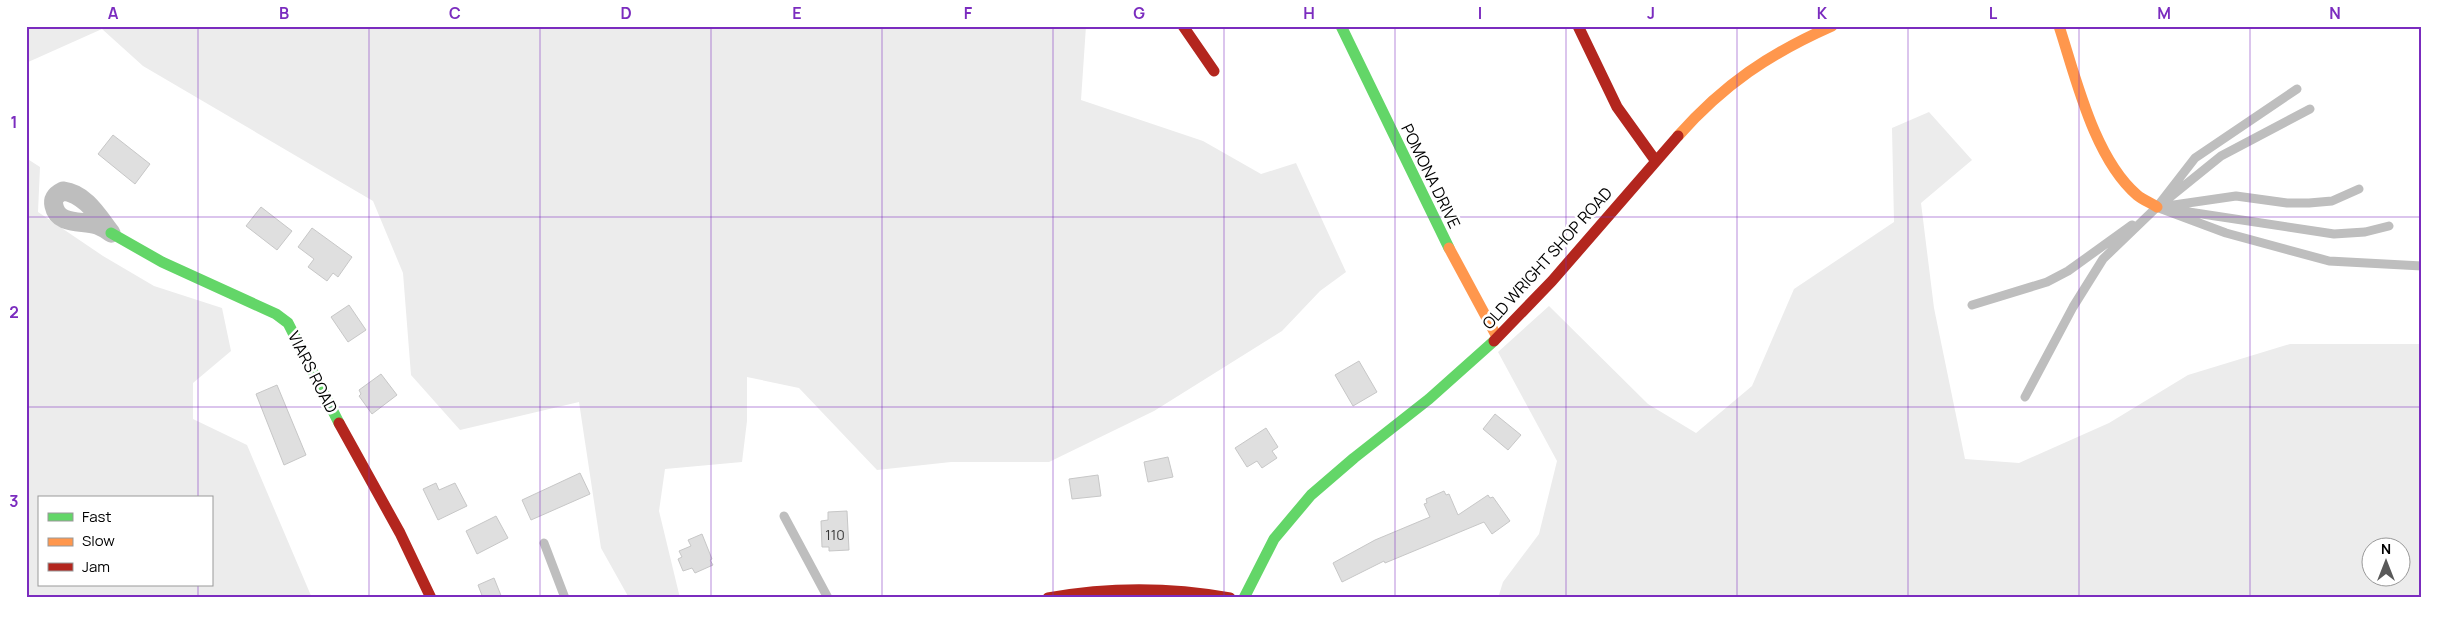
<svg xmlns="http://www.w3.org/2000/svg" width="2448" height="624" viewBox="0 0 2448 624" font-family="Manrope,sans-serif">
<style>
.green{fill:#ececec;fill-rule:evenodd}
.building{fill:#dfdfdf;stroke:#c7c7c7}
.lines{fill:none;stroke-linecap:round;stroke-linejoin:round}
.lane{stroke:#bebebe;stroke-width:9}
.street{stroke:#bebebe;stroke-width:19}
.fast{stroke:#63d668;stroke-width:11}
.slow{stroke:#ff974d;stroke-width:11}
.jam{stroke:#b3261e;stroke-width:11}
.grid{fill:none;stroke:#7b2cbf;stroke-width:1;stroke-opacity:0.55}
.labels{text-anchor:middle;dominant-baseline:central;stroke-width:5;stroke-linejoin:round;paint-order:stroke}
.number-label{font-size:14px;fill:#383838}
.street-label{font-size:16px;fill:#000;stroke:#fff}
.neatline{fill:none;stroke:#7b2cbf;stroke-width:2}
.grid-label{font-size:16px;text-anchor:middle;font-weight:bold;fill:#7b2cbf}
</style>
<rect width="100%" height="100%" fill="#fff"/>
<!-- green -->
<path class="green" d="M 26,26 L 1086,26 L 1081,100 L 1203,141 L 1261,174 L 1296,163 L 1346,272 L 1320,291 L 1282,331 L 1154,411 L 1049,462 L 951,462 L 877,470 L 799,388 L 747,377 L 747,421 L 742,462 L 665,469 L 659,511 L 680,598 L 629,598 L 601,548 L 579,402 L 460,430 L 411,375 L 403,273 L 373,201 L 143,66 L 102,29 L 26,63 Z
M 1929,112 L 1972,160 L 1921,203 L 1934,308 L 1965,459 L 2019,463 L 2109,423 L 2188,375 L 2290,344 L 2422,344 L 2422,598 L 1498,598 L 1503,582 L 1539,534 L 1557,461 L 1498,352 L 1549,306 L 1648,404 L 1696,433 L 1752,386 L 1794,289 L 1894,222 L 1892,128 ZM 2370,546 L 2400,546 L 2400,576 L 2370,576 Z
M 26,158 L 40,167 L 38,212 L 103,256 L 154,286 L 222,308 L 231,351 L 193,383 L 193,419 L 247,445 L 312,598 L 26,598 ZM 39,498 L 211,498 L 211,585 L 39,585 Z"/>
<!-- building -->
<path class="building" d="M 113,135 L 150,164 L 135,184 L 98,154 Z
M 261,207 L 292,231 L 277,250 L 246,226 Z
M 312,228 L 352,257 L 338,277 L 333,273 L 327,281 L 308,267 L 314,259 L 298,247 Z
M 349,305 L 366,330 L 348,342 L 331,317 Z
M 1359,361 L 1377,392 L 1353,406 L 1335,375 Z
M 381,374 L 397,395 L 372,414 L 359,396 L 361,394 L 359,390 Z
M 277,385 L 306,455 L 284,465 L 256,394 Z
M 1495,414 L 1521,435 L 1508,450 L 1483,429 Z
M 1266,428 L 1278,447 L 1272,451 L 1277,458 L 1262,468 L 1257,461 L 1247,467 L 1235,448 Z
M 1168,457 L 1173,477 L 1148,482 L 1144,462 Z
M 580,473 L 590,494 L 531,520 L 522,500 Z
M 1098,475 L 1101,496 L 1072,499 L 1069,479 Z
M 436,483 L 439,490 L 455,483 L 467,506 L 438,520 L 423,489 Z
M 1444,491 L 1446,495 L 1449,494 L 1458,515 L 1488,495 L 1490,498 L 1493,497 L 1510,521 L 1492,534 L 1484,522 L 1385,563 L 1384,561 L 1342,582 L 1333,563 L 1375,540 L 1430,517 L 1424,504 L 1427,503 L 1426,499 Z
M 847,511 L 849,550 L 829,551 L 829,547 L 822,547 L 821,521 L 828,520 L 828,512 Z
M 496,516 L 508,538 L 477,554 L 466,531 Z
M 702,534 L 712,559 L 710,560 L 713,565 L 695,573 L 692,568 L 683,571 L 678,559 L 682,557 L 679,551 L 691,546 L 688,540 Z
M 494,578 L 502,598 L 483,598 L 478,585 Z"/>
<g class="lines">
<!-- lane -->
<path class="lane" d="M 2169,198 L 2221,156 L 2310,109
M 2167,206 L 2236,196 L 2287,203 L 2309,203 L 2332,201 L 2359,189
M 2159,208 L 2226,233 L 2329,261 L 2422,266
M 2169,209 L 2334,234 L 2365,232 L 2389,226
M 1972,305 L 2047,282 L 2068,271 L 2132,225
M 2025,397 L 2073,307 L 2103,259 L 2157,207 L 2195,158 L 2297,89
M 784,516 L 828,598
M 544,543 L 565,598"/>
<!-- street -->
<path class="street" d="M 63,191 C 86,194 98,216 111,233 C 107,230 102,227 97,225 C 83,220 58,226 54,206 C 52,198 57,194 63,191 Z"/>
<!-- fast -->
<path class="fast" d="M 1341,26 L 1449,248
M 111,233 L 162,262 L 276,314 L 288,323 L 339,423
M 1244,598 L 1274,539 L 1311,495 L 1354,458 L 1429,399 L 1494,341"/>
<!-- slow -->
<path class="slow" d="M 2059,26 C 2076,78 2094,158 2137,195 C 2143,200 2151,203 2157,207
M 1678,136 C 1724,84 1769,54 1832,26
M 1449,248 L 1497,337"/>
<!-- jam -->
<path class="jam" d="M 1183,26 L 1214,71
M 1578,26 L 1617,107 L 1655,160
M 1494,341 L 1552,281 L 1678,136
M 339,423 L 400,533 L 431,598
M 1048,598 C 1109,587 1169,587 1230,598"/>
</g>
<!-- grid -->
<path class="grid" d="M 198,26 L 198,498M 369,26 L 369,598M 540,26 L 540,598M 711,26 L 711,598M 882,26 L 882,598M 1053,26 L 1053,598M 1224,26 L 1224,598M 1395,26 L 1395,598M 1566,26 L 1566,598M 1737,26 L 1737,598M 1908,26 L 1908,598M 2079,26 L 2079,598M 2250,26 L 2250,598M 26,217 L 2422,217M 26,407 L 2422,407M 198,585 L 198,598"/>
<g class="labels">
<!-- number labels -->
<g class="number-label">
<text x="835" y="534">110</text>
</g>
<!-- street labels -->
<g class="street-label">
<text transform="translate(1431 176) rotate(64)">POMONA DRIVE</text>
<text transform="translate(1547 258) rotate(-48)">OLD WRIGHT SHOP ROAD</text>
<text transform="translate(313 372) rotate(63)">VIARS ROAD</text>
</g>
</g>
<!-- border -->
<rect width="2448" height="624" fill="none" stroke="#ffffff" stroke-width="55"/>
<!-- legend -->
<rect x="38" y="496" width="175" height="90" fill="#ffffff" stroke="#999999"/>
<rect x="48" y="513" width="25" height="8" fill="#63d668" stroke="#999999"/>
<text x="82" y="522" font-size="15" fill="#000000">Fast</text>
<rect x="48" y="538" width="25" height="8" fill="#ff974d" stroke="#999999"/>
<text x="82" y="546" font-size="15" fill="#000000">Slow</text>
<rect x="48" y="563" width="25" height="8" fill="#b3261e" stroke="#999999"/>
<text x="82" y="572" font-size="15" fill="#000000">Jam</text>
<!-- north arrow -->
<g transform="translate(2386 562)"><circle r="24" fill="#ffffff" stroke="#999999"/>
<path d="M0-4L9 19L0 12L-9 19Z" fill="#595959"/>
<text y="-8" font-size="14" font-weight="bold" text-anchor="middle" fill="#000000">N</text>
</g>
<rect x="28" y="28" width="2392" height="568" class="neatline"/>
<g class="grid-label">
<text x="113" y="19">A</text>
<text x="284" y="19">B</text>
<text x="455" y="19">C</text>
<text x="626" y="19">D</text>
<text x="797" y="19">E</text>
<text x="968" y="19">F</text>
<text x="1139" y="19">G</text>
<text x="1309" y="19">H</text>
<text x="1480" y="19">I</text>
<text x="1651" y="19">J</text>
<text x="1822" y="19">K</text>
<text x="1993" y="19">L</text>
<text x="2164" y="19">M</text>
<text x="2335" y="19">N</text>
<text x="14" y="128">1</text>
<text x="14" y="318">2</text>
<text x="14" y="507">3</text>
</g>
</svg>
